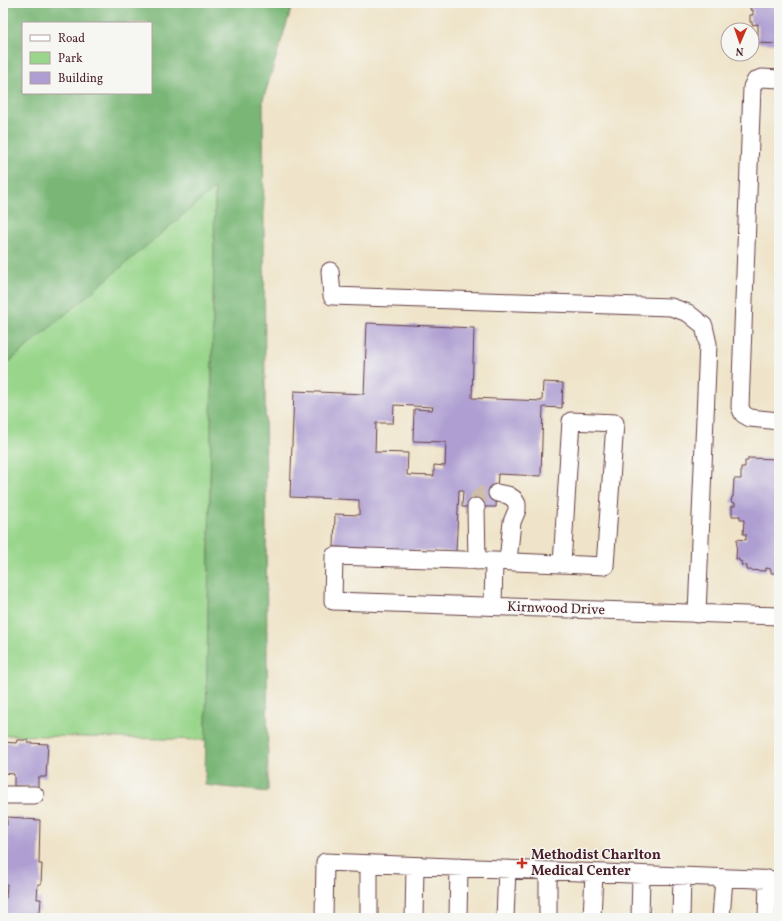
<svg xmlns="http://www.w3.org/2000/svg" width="782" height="921" viewBox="0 0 782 921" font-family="Vollkorn,serif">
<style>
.green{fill:#99d68b;stroke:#727a5b}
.forest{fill:#7ab777;stroke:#626b51;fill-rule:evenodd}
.building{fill:#ae9ed2;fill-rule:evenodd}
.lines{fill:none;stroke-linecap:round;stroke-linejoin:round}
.minor-tunnel{stroke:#cebda9;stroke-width:17;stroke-dasharray:17 8;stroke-linecap:butt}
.minor-casing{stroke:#633d43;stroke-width:19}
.minor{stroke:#fff;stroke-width:17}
.poi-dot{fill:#c8321e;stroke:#f6f6f2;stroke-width:1.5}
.labels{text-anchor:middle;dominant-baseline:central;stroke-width:3;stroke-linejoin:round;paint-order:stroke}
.street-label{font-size:14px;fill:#4a1f2b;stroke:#f6f6f2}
.poi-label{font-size:14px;font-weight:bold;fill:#4a1f2b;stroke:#f6f6f2;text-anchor:start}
</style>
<rect width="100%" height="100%" fill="#f6f6f2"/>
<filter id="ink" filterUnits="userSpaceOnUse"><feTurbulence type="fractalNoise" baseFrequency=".025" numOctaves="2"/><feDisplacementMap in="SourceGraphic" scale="8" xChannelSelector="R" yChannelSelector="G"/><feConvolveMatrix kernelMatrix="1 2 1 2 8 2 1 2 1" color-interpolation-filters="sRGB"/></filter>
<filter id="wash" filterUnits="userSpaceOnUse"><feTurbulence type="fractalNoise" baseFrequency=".012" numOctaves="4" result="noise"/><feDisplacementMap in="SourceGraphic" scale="16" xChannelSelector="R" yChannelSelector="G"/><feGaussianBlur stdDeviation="0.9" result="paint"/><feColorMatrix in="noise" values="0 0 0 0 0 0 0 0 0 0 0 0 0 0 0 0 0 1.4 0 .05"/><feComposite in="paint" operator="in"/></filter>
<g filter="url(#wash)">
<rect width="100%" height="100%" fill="#efe4c9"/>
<!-- green -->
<path class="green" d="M 215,187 L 206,740 L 3,735 L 3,367 Z"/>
<!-- forest -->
<path class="forest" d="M 3,3 L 293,3 L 263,100 L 268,792 L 205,785 L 215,188 L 3,367 ZM 23,23 L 151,23 L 151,93 L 23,93 Z"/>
<g id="blocks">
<!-- building -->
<path class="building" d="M 751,3 L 779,3 L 779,44 L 758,43 L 758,24 L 752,25 L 752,22 L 750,22 L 750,15 L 753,15 L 753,10 L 750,10 Z
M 367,323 L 474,328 L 472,398 L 542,401 L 543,382 L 563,383 L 562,408 L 543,407 L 541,476 L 498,474 L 496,507 L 462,507 L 463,490 L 459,490 L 456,552 L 334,547 L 335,514 L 359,515 L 359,500 L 290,497 L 294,391 L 364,394 ZM 394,405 L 433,407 L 432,410 L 414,409 L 413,441 L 446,442 L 445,466 L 434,465 L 434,476 L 407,475 L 408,453 L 375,452 L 376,423 L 393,423 Z
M 748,458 L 779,459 L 778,533 L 779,533 L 779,573 L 771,573 L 771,569 L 766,568 L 766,571 L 747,570 L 747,566 L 741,565 L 742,562 L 739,561 L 739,559 L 736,559 L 737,539 L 746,540 L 746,534 L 743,534 L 744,520 L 740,520 L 740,516 L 732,516 L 732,506 L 735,506 L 735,503 L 731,502 L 732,497 L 733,497 L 734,479 L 741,479 L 741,467 L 745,467 L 745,461 L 748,461 Z
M 17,740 L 28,740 L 28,743 L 48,744 L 46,777 L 38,777 L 38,787 L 14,786 L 14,774 L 3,773 L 3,742 L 16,743 Z
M 7,817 L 24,818 L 24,819 L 40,820 L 39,864 L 42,864 L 41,884 L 38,884 L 37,899 L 41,899 L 40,912 L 37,912 L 37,916 L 39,916 L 39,918 L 3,918 L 3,898 L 6,898 L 7,884 L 3,884 L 3,863 L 7,863 L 8,849 L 3,849 L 3,825 L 7,825 Z"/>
</g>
</g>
<g filter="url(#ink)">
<use href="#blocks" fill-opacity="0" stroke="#633d43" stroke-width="1"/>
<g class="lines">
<!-- minor-tunnel -->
<path class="minor-tunnel" d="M 476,507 C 478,492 483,494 497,493"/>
<defs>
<path id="minor" d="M 779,79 L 762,78 L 756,80 L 752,87 L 740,407 L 743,414 L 750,418 L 779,421
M 330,271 L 332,296 L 671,307 L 688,313 L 704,326 L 708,344 L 697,614
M 497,493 L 508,495 L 514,499 L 517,504 L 517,510 L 512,522 L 508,561
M 476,507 L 477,561
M 494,561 L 334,556 L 333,601 L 779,616
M 493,606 L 494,561 L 605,566 L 615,423 L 571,421 L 562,564
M 3,795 L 35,795
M 324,918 L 325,862 L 779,880
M 369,918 L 369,864
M 414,918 L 415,866
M 458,918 L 459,867
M 505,918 L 507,869
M 548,918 L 548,871
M 592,918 L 594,873
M 640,918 L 641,875
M 681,918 L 682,876
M 721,918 L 724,878
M 767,918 L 768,879"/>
</defs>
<!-- minor casing -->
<use href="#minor" class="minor-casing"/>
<!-- minor -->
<use href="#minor" class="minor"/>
</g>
</g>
<!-- markers -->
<path class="poi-dot" d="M520 857h4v4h4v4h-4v4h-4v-4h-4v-4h4z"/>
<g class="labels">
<!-- street labels -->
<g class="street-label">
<text transform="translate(556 609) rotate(2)">Kirnwood Drive</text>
</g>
<!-- poi labels -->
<g class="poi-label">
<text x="531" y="855">Methodist Charlton<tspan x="531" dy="16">Medical Center</tspan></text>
</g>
</g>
<!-- margin -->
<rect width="782" height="921" fill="none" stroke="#f6f6f2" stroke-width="16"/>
<!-- legend -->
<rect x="22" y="22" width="130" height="72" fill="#f6f6f2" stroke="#b1a0a2"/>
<rect x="30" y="35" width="20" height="6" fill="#ffffff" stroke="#b1a0a2"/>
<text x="58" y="42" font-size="12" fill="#4a1f2b">Road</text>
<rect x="30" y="52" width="20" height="12" fill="#99d68b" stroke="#b1a0a2"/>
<text x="58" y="62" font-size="12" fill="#4a1f2b">Park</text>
<rect x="30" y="72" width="20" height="12" fill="#ae9ed2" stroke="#b1a0a2"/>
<text x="58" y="82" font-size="12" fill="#4a1f2b">Building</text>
<!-- north arrow -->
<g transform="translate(740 42) rotate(182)"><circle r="19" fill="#f6f6f2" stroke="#b1a0a2"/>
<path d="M0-3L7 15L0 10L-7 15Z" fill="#c8321e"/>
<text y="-6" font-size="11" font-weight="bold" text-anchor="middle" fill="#4a1f2b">N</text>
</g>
</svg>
